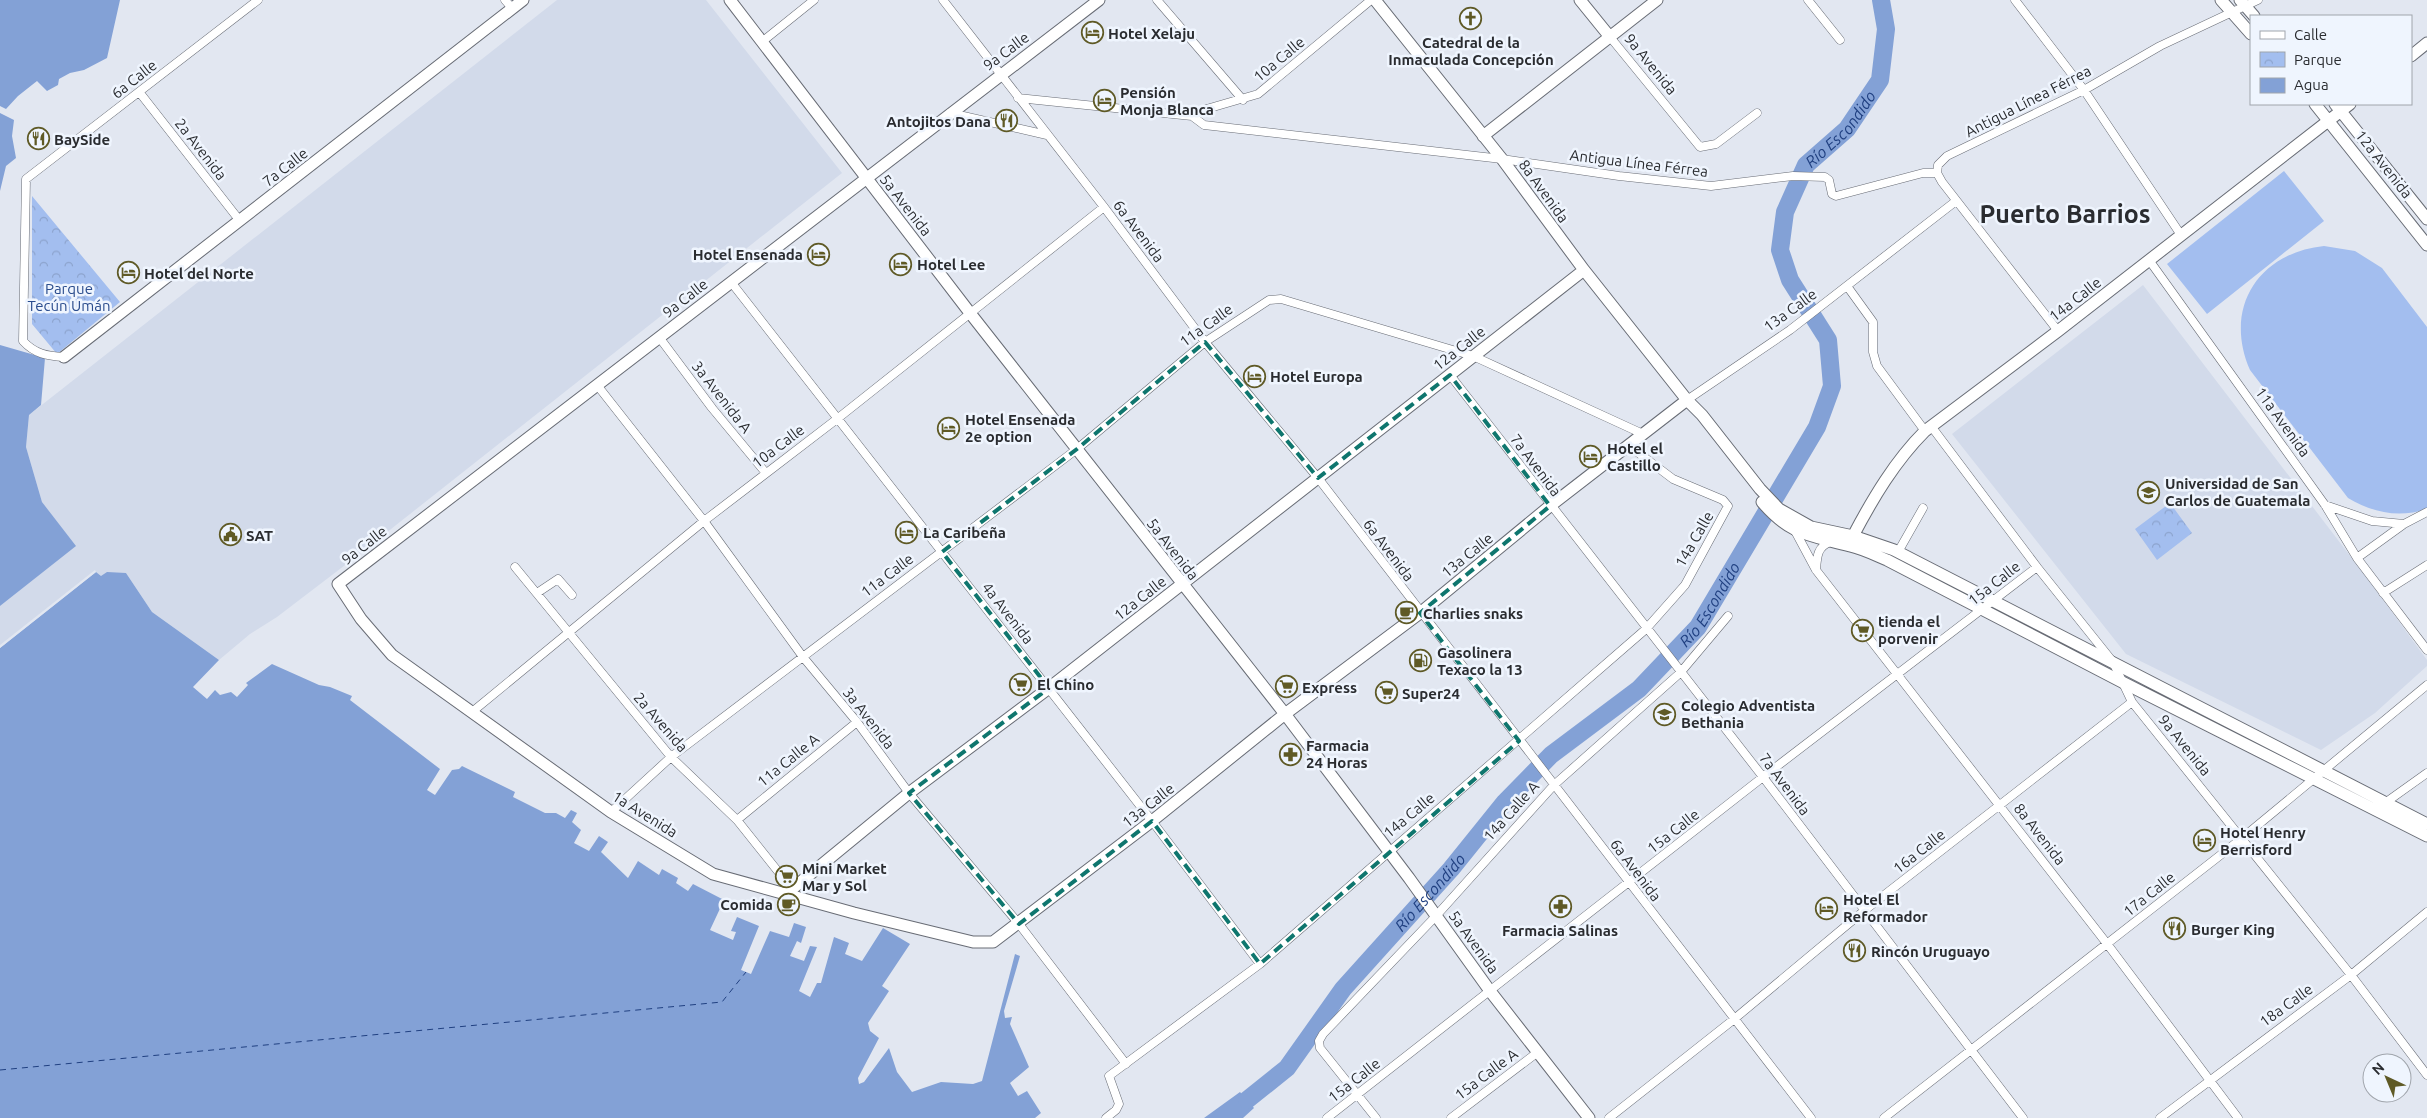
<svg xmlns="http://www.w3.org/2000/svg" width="2427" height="1118" viewBox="0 0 2427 1118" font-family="Ubuntu,sans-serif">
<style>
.built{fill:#d2daea}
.grass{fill:#a3beef}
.park{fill:url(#park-crowns)}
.water{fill:#83a1d6}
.pier{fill:#e2e7f1}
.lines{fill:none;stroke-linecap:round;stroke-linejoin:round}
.river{stroke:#83a1d6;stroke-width:18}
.ferry{stroke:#204081;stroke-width:1;stroke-dasharray:6 5;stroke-linecap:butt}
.street-casing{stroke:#686c75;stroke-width:9}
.secondary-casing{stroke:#686c75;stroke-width:13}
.street{stroke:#fff;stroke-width:8}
.secondary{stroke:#fff;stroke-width:11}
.marked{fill:none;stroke:#0f766e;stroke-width:4;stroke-dasharray:10 6;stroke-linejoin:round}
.labels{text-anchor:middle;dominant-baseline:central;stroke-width:5;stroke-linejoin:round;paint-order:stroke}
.poi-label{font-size:15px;font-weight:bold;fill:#2a2c30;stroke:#eff5fe;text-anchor:start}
.street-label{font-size:15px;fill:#2a2c30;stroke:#eff5fe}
.park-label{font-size:15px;fill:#2a4c8d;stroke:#eff5fe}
.water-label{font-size:16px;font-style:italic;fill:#204081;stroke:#eff5fe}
.town-label{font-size:25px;font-weight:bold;fill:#2a2c30;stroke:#eff5fe}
</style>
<defs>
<pattern id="park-crowns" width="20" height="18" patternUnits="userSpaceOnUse" patternTransform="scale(1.25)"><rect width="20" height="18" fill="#a3beef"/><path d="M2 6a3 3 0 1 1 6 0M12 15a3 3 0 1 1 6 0" fill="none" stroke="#8ca3cd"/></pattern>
</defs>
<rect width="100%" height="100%" fill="#e2e7f1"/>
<!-- built -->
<path class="built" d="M 557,0 L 706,0 L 842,173 L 353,559 L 277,617 L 250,634 L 219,660 L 152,612 L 126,573 L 101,576 L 96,572 L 0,648 L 0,606 L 75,546 L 42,502 L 26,447 L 29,415 Z
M 2143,285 L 2367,578 L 2427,660 L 2427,666 L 2375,713 L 2321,750 L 2126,654 L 1952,434 Z"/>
<!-- grass -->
<path class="grass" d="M 2284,171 L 2324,221 L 2207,314 L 2167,264 Z
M 2324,246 L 2355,251 L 2382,268 L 2427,327 L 2427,509 C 2399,518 2373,513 2348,498 L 2250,370 C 2223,308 2258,253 2324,246 Z"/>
<!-- park -->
<path class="park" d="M 32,196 L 120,302 L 57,354 L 32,324 Z
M 2170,503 L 2192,533 L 2157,560 L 2135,529 Z"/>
<!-- water -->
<path class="water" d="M 0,0 L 120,0 L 107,58 L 84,70 L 70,73 L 59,79 L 58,85 L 47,91 L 37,81 L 18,96 L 6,109 L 0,106 Z
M 0,113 L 14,120 L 12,136 L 16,158 L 6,166 L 0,191 Z
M 0,345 L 45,358 L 41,405 L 29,415 L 26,447 L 42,502 L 76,546 L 0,606 Z
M 96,572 L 101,576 L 107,572 L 126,573 L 152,612 L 219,660 L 193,687 L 207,699 L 215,690 L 220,695 L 231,692 L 237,697 L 248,685 L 246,683 L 272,664 L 319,685 L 330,687 L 352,696 L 350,700 L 440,769 L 427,790 L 435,795 L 452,770 L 459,769 L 462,766 L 515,792 L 513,797 L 545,813 L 556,813 L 565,818 L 571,810 L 577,813 L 572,822 L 581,830 L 574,843 L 589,851 L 599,836 L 608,842 L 601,852 L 628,878 L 638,861 L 659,875 L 662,869 L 678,878 L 676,883 L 688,891 L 693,884 L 724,900 L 710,930 L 733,940 L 736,932 L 731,931 L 737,917 L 759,926 L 741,970 L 751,974 L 770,931 L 789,937 L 794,923 L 806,927 L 801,943 L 797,941 L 790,956 L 804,961 L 810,946 L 817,947 L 799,991 L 810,997 L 817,983 L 821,983 L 834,937 L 849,943 L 845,954 L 862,961 L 883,928 L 910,944 L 882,986 L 889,991 L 868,1023 L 870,1031 L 879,1038 L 858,1078 L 859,1084 L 864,1082 L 889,1048 L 897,1072 L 912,1092 L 941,1082 L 973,1084 L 982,1081 L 1015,954 L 1020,956 L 1004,1011 L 1005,1018 L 1012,1017 L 1010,1024 L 1029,1067 L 1010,1083 L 1018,1096 L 1027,1091 L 1041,1113 L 1035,1118 L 0,1118 L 0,648 Z
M 1240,1092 L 1254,1108 L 1243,1118 L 1204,1118 Z"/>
<!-- pier -->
<path class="pier" d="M 95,570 L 96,572 L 0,648 L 0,645 Z"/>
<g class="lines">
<!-- river -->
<path class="river" id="s1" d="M 1247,1100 L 1287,1068 L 1343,989 L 1451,869 L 1505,802 L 1551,755 L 1639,689 L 1698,627 L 1817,427 L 1832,386 L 1828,340 L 1790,280 L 1780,250 L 1785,212 L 1806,165 L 1847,129 L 1880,80 L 1886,29 L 1881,0"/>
<!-- ferry -->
<path class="ferry" d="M 0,1070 L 722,1002 L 746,972"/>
<defs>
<path id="street" d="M 505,0 L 512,8
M 943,0 L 1104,207 L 1205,342 L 1318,478 L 1811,1118
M 1157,0 L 1243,100
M 1808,0 L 1840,40
M 2015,0 L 2084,90 L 2181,235
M 1610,37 L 1700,147 L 1716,144 L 1757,113
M 763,41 L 814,0
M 140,93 L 240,221
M 1018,98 L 1192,116 L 1204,125 L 1502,159 L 1619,176 L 1711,186 L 1793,176 L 1825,177 L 1829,180 L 1832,194 L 1836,196 L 1923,173 L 1937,173
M 950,113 L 1047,135
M 1192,116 L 1203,110 L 1258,94 L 1371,0
M 2149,260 L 2325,505 L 2357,558 L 2427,650
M 731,282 L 1152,821 L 1260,964
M 1847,286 L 1873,322 L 1873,352 L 1877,366 L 1925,431
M 2058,331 L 1942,182 L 1937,173 L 1938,165 L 1947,156 L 2084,90 L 2160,46 L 2258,0
M 659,337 L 712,408 L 765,472
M 64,357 C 47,356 35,354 23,341 L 26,179 L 258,0
M 1450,375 L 1763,777 L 2023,1118
M 597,385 L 704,521 L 803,657 L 857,722 L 909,793 L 1019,924 L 1126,1064
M 1687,400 L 1790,330 L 1956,201
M 1931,426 L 2037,567 L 2113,662 L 2132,702 L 2351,975 L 2427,1075
M 2325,505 L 2372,521 L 2404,524
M 1794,529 L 1816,570 L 2108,945 L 2238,1118
M 1898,552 L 1923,508
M 2357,558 L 2404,524 L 2427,512
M 515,567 L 671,757 L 737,820 L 792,889
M 1816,570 C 1817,557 1817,547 1830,542
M 537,593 L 558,579 L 572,595
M 2383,593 L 2427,565
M 472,712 L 704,521 L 837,419 L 1104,207
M 2385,803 L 2427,773
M 611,812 L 671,757 L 1077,449 L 1205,342 L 1269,300 L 1281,299 L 1473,356 L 1643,434
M 737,820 L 857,722
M 1106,1118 L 1116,1110 L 1119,1104 L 1109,1076 L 1260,964 L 1646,629 L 1685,585 L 1728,506 L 1723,500 L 1673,479 L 1628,445
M 1327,1118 L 1763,777 L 2037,567
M 1376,1118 L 1320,1048 L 1319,1041 L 1323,1034 L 1436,916 L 1554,785 L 1680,673 L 1728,616
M 1451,1118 L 1538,1052
M 1609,1118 L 1733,1020 L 1865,910 L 2132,702
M 1884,1118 L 2241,839 L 2427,685
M 2160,1118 L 2351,975 L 2427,912"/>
<path id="secondary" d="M 730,0 L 970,313 L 1285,714 L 1409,878 L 1490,991 L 1589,1118
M 1099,0 L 338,584 L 361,619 L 392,655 L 611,812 L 713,874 L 854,913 L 973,942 L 993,942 L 1152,821 L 1285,714 L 1420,613 L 1550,506 L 1687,400
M 1375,0 L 1502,159 L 1584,270 L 1687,400 L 1702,415 L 1760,489 L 1779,509 L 1811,527 L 1853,536 L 1894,550 L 2427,824
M 1580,0 L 1610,37
M 2221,0 L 2251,34
M 2240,0 L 2254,16
M 2411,56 L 2427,43
M 2315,104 L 2427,245
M 2335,104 L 2427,219
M 1483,136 L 1657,0
M 64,357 L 523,0
M 1762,502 C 1791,536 1810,535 1850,546 C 1863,549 1875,555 1887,560 L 2124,683 L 2427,836
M 1852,542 L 1853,536 C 1873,498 1895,461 1925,431 L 2058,331 L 2350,104
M 786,894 L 909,793 L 1049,688 L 1584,270"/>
</defs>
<!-- street casing -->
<use href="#street" class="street-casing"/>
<!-- secondary casing -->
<use href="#secondary" class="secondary-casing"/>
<!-- street -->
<use href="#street" class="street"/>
<!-- secondary -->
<use href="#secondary" class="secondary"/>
</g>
<!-- marked area -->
<path class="marked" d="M 1205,342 L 1318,478 L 1450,375 L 1550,506 L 1420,613 L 1519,741 L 1260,964 L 1152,821 L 1019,924 L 909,793 L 1049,688 L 942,552 L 1077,449 Z"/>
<!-- icons -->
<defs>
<symbol id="church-ring" viewBox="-11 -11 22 22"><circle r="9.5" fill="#eff5fe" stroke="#5f5a26" stroke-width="1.5"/><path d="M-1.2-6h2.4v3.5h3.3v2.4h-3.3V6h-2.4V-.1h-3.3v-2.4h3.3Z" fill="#5f5a26"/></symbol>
<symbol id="hotel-ring" viewBox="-11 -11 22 22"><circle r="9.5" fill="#eff5fe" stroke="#5f5a26" stroke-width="1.5"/><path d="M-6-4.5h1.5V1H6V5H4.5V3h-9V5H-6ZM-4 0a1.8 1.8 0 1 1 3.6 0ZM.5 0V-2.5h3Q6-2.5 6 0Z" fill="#5f5a26"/></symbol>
<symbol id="restaurant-ring" viewBox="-11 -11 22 22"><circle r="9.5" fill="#eff5fe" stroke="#5f5a26" stroke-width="1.5"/><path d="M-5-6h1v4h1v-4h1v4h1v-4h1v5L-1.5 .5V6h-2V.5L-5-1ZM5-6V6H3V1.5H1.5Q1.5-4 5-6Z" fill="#5f5a26"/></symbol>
<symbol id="university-ring" viewBox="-11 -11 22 22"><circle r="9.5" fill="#eff5fe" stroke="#5f5a26" stroke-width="1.5"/><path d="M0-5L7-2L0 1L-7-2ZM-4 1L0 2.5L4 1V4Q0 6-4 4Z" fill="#5f5a26"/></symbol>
<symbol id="civic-ring" viewBox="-11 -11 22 22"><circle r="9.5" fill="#eff5fe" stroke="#5f5a26" stroke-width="1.5"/><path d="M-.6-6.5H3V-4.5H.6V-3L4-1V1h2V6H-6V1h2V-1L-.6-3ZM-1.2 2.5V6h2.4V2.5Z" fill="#5f5a26"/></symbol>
<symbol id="cafe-ring" viewBox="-11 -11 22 22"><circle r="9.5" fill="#eff5fe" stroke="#5f5a26" stroke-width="1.5"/><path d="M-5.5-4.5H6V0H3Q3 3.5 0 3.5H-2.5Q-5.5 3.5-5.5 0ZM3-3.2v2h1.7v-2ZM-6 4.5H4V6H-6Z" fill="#5f5a26"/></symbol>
<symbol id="supermarket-ring" viewBox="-11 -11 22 22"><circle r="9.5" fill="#eff5fe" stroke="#5f5a26" stroke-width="1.5"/><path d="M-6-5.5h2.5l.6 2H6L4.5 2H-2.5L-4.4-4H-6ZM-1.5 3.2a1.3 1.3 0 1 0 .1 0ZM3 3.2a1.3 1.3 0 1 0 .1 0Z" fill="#5f5a26"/></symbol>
<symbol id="fuel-ring" viewBox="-11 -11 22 22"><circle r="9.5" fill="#eff5fe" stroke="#5f5a26" stroke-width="1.5"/><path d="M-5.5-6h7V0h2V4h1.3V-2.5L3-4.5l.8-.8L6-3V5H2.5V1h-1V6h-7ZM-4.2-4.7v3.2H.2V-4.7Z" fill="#5f5a26"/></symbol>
<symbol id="school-ring" viewBox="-11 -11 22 22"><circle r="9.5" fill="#eff5fe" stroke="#5f5a26" stroke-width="1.5"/><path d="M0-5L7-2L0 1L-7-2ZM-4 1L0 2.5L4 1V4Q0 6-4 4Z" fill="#5f5a26"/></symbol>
<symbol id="pharmacy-ring" viewBox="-11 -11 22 22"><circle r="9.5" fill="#eff5fe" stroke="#5f5a26" stroke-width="1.5"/><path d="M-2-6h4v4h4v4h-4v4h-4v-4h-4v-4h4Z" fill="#5f5a26"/></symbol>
</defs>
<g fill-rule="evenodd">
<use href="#church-ring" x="1458" y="6" width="25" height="25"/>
<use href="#hotel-ring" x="1080" y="20" width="25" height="25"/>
<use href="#hotel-ring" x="1092" y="88" width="25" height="25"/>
<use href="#restaurant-ring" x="994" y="108" width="25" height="25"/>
<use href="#restaurant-ring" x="26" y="126" width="25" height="25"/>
<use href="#hotel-ring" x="806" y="242" width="25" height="25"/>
<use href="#hotel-ring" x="888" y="252" width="25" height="25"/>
<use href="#hotel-ring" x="116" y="260" width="25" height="25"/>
<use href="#hotel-ring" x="1242" y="364" width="25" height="25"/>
<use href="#hotel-ring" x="936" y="416" width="25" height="25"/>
<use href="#hotel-ring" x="1578" y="444" width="25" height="25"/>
<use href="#university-ring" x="2136" y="480" width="25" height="25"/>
<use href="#hotel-ring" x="894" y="520" width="25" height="25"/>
<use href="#civic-ring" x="218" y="522" width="25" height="25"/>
<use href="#cafe-ring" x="1394" y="600" width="25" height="25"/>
<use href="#supermarket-ring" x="1850" y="618" width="25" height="25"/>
<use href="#fuel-ring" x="1408" y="648" width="25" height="25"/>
<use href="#supermarket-ring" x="1008" y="672" width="25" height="25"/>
<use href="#supermarket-ring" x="1274" y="674" width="25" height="25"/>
<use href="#supermarket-ring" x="1374" y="680" width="25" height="25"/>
<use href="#school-ring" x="1652" y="702" width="25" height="25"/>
<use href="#pharmacy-ring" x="1278" y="742" width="25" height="25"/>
<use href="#hotel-ring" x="2192" y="828" width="25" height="25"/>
<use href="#supermarket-ring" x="774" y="864" width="25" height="25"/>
<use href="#cafe-ring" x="776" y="892" width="25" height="25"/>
<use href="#pharmacy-ring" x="1548" y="894" width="25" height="25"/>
<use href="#hotel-ring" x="1814" y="896" width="25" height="25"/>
<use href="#restaurant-ring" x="2162" y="916" width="25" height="25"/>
<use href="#restaurant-ring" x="1842" y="938" width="25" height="25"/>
</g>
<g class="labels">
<!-- poi labels -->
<g class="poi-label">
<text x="1108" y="33">Hotel Xelaju</text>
<text x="1471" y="42" text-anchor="middle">Catedral de la<tspan x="1471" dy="17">Inmaculada Concepción</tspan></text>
<text x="1120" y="92">Pensión<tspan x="1120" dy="17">Monja Blanca</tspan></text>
<text x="991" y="121" text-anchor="end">Antojitos Dana</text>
<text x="54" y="139">BaySide</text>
<text x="803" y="254" text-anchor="end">Hotel Ensenada</text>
<text x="917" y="264">Hotel Lee</text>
<text x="144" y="273">Hotel del Norte</text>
<text x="1270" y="376">Hotel Europa</text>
<text x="965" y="419">Hotel Ensenada<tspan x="965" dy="17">2e option</tspan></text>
<text x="1607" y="448">Hotel el<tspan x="1607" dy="17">Castillo</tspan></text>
<text x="2165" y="483">Universidad de San<tspan x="2165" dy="17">Carlos de Guatemala</tspan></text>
<text x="923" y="532">La Caribeña</text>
<text x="246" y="535">SAT</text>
<text x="1423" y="613">Charlies snaks</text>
<text x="1878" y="621">tienda el<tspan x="1878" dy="17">porvenir</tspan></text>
<text x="1437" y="652">Gasolinera<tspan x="1437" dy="17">Texaco la 13</tspan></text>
<text x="1037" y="684">El Chino</text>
<text x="1302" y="687">Express</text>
<text x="1402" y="693">Super24</text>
<text x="1681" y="705">Colegio Adventista<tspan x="1681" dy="17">Bethania</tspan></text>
<text x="1306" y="745">Farmacia<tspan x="1306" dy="17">24 Horas</tspan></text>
<text x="2220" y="832">Hotel Henry<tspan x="2220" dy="17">Berrisford</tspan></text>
<text x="802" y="868">Mini Market<tspan x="802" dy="17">Mar y Sol</tspan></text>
<text x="1843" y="899">Hotel El<tspan x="1843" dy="17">Reformador</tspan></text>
<text x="773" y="904" text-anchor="end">Comida</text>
<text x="2191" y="929">Burger King</text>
<text x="1560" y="930" text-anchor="middle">Farmacia Salinas</text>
<text x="1871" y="951">Rincón Uruguayo</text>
</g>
<!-- street labels -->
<g class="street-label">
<text transform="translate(1006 51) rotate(-37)">9a Calle</text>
<text transform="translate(1279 59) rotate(-40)">10a Calle</text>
<text transform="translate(1651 64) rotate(51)">9a Avenida</text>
<text transform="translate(134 79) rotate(-38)">6a Calle</text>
<text transform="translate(2028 101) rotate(-27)">Antigua Línea Férrea</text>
<text transform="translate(201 149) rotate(52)">2a Avenida</text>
<text transform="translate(1639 163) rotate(7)">Antigua Línea Férrea</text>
<text transform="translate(2384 164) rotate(52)">12a Avenida</text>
<text transform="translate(285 167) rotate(-38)">7a Calle</text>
<text transform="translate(1544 191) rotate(54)">8a Avenida</text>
<text transform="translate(906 205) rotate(52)">5a Avenida</text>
<text transform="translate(1139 231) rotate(53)">6a Avenida</text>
<text transform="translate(685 298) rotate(-38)">9a Calle</text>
<text transform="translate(2075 299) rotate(-38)">14a Calle</text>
<text transform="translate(1790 310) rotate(-36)">13a Calle</text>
<text transform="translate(1206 325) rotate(-36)">11a Calle</text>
<text transform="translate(1459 348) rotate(-38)">12a Calle</text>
<text transform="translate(722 397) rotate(52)">3a Avenida A</text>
<text transform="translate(2283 422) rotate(54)">11a Avenida</text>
<text transform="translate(778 446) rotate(-37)">10a Calle</text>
<text transform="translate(1536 465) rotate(53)">7a Avenida</text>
<text transform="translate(1694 539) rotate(-60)">14a Calle</text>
<text transform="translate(364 545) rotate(-38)">9a Calle</text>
<text transform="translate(1173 549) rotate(52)">5a Avenida</text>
<text transform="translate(1389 550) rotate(53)">6a Avenida</text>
<text transform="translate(1467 555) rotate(-39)">13a Calle</text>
<text transform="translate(887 575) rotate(-37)">11a Calle</text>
<text transform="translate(1994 583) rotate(-38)">15a Calle</text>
<text transform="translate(1140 598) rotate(-38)">12a Calle</text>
<text transform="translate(1008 613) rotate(52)">4a Avenida</text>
<text transform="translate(869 718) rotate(52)">3a Avenida</text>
<text transform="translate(661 722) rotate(49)">2a Avenida</text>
<text transform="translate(2185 745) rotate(51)">9a Avenida</text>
<text transform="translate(788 760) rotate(-39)">11a Calle A</text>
<text transform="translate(1785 784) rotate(53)">7a Avenida</text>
<text transform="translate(1148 805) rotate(-38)">13a Calle</text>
<text transform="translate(1511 811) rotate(-48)">14a Calle A</text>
<text transform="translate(645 814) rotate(32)">1a Avenida</text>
<text transform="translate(1409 815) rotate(-40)">14a Calle</text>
<text transform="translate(1673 831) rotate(-38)">15a Calle</text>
<text transform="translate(2040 834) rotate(52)">8a Avenida</text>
<text transform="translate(1919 851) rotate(-38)">16a Calle</text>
<text transform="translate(1636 870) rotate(53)">6a Avenida</text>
<text transform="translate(2149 894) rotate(-39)">17a Calle</text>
<text transform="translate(1474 942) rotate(54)">5a Avenida</text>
<text transform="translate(2286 1005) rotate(-36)">18a Calle</text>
<text transform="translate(1486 1074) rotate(-37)">15a Calle A</text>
<text transform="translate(1354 1080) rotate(-38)">15a Calle</text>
</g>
<!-- park labels -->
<g class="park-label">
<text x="69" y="288">Parque<tspan x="69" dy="17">Tecún Umán</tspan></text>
</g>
<!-- water labels -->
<g class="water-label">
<text stroke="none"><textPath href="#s1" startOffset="1222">Río Escondido</textPath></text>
<text stroke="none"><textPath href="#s1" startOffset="682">Río Escondido</textPath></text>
<text stroke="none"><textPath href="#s1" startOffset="278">Río Escondido</textPath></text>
</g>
<!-- town labels -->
<g class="town-label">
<text x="2065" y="214">Puerto Barrios</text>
</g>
</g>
<!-- legend -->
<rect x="2250" y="15" width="162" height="90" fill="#eff5fe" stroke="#a0a5ac"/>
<rect x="2260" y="31" width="25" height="8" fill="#ffffff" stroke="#a0a5ac"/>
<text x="2294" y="40" font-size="15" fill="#2a2c30">Calle</text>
<rect x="2260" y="52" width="25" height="15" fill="url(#park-crowns)" stroke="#a0a5ac"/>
<text x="2294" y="65" font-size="15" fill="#2a2c30">Parque</text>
<rect x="2260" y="78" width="25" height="15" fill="#83a1d6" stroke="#a0a5ac"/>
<text x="2294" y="90" font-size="15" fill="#2a2c30">Agua</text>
<!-- north arrow -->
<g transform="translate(2387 1078) rotate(316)"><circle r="24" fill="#eff5fe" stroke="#a0a5ac"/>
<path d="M0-4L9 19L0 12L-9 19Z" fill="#5f5a26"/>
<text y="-8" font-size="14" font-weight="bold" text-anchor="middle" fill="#2a2c30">N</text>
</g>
</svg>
